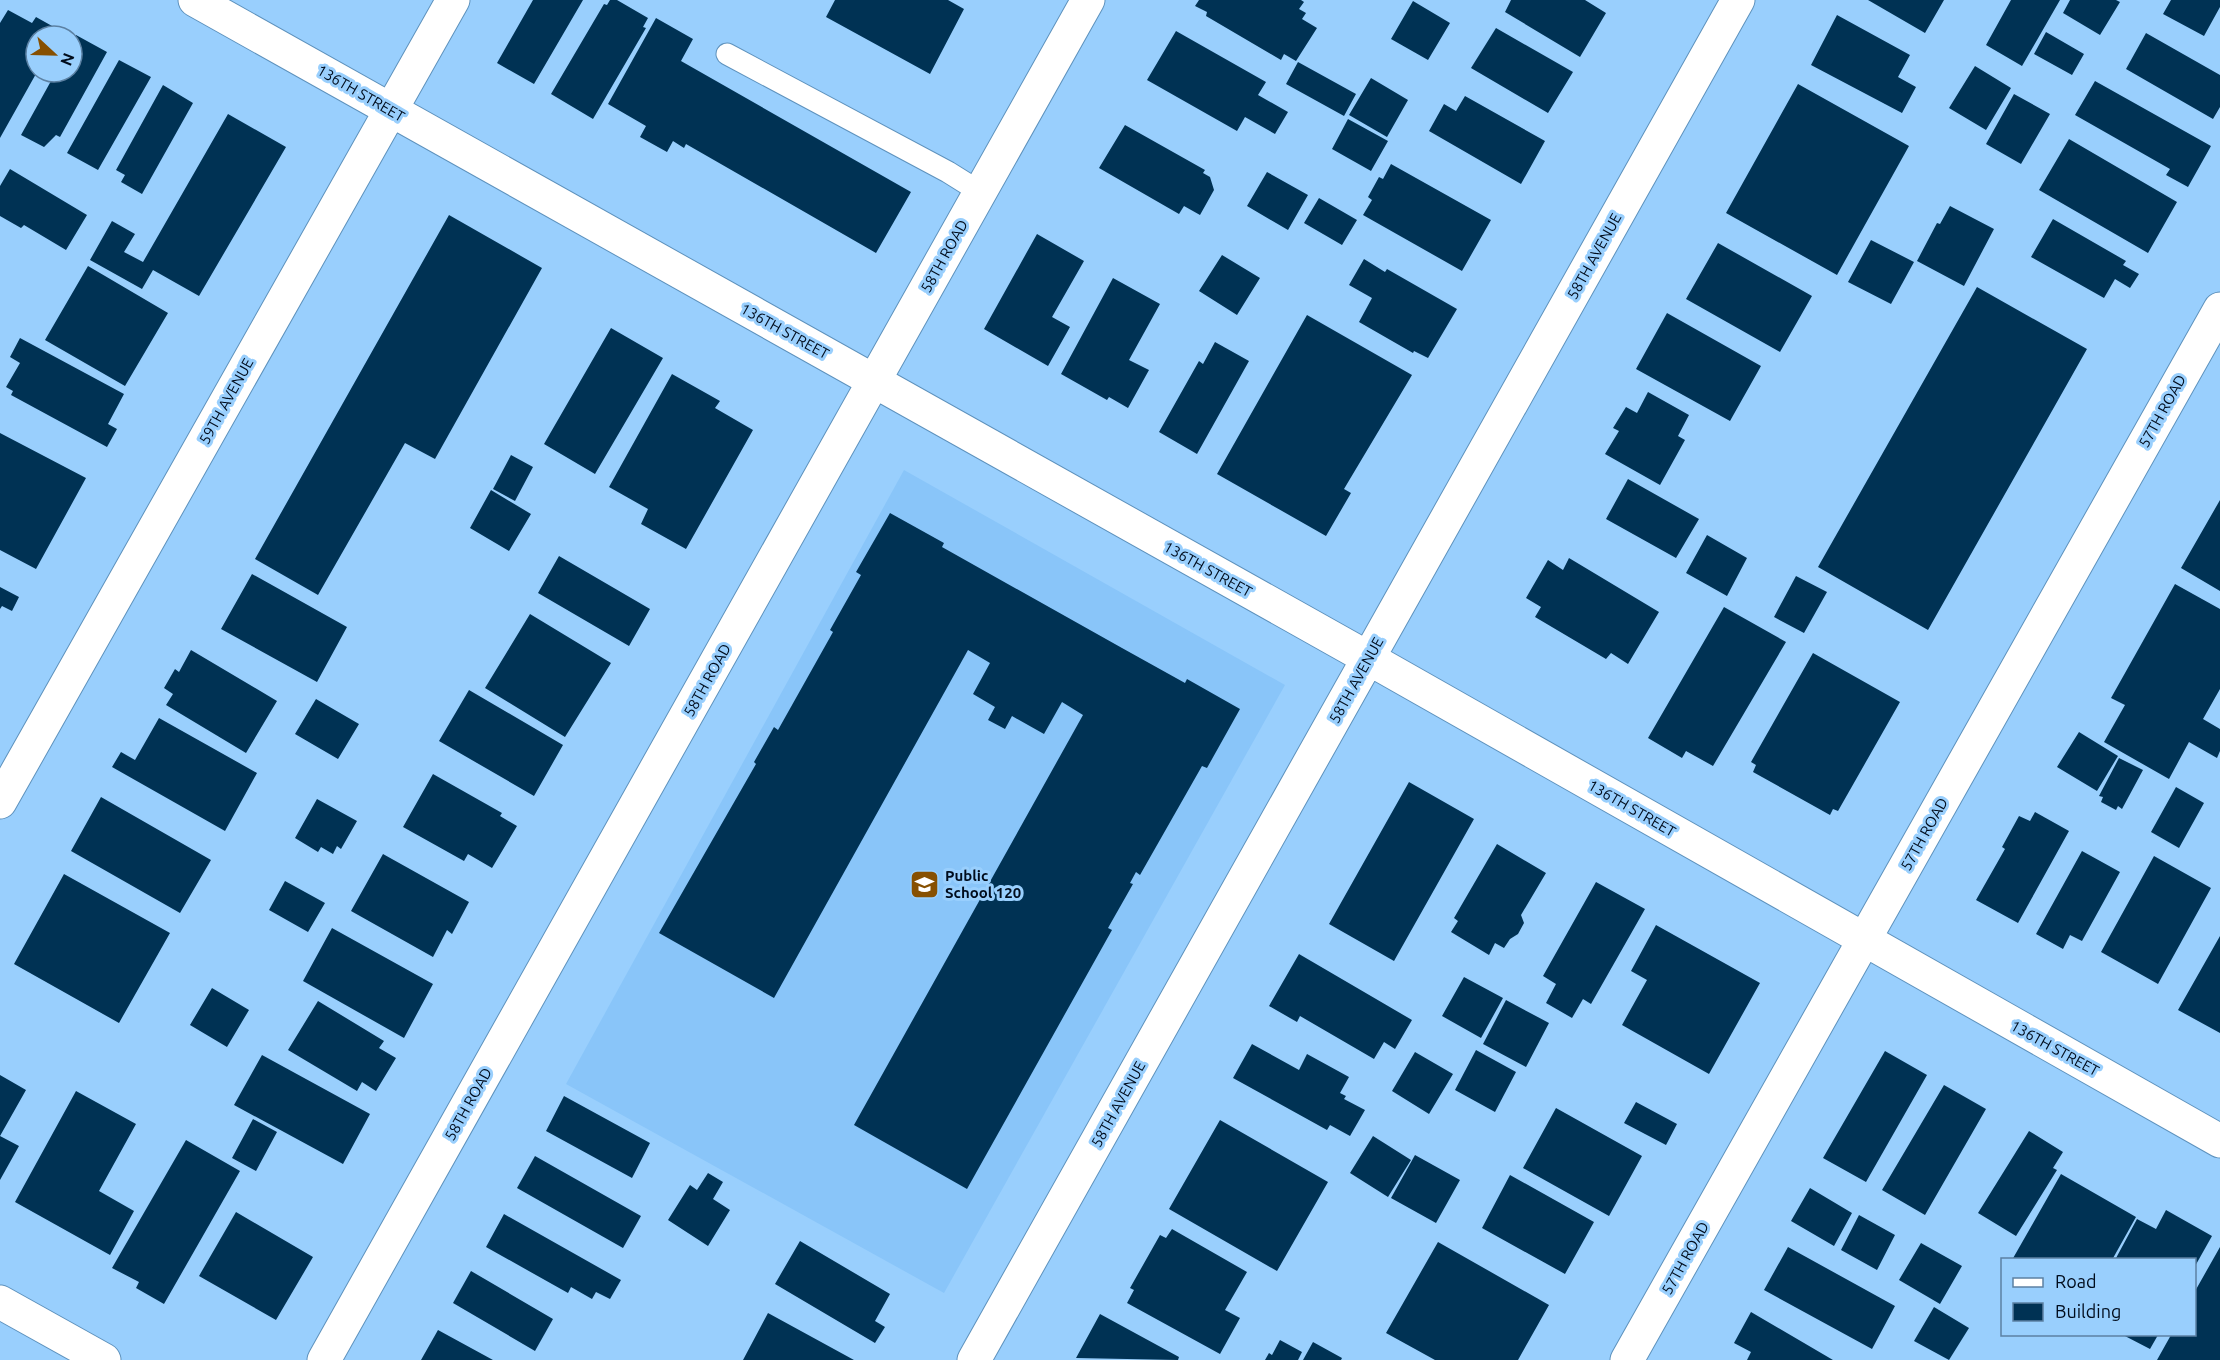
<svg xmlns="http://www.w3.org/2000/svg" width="2220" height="1360" viewBox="0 0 2220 1360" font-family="Ubuntu,sans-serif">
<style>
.built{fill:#89c5f9}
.building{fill:#003254}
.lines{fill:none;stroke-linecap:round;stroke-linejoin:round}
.lane-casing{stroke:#5e92bd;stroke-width:23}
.street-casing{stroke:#5e92bd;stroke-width:35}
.lane{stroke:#fff;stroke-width:21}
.street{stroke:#fff;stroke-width:33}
.labels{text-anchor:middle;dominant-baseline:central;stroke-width:6;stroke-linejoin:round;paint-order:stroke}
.street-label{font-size:15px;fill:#000c1c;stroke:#99cffd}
.poi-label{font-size:15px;font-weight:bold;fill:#000c1c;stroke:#99cffd;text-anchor:start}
</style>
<rect width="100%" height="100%" fill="#99cffd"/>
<!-- built -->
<path class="built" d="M 904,470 L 1285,685 L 944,1293 L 566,1084 Z"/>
<!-- building -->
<path class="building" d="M 533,0 L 583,0 L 534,84 L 497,63 Z
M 610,0 L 617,0 L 648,18 L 643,27 L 646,28 L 593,119 L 551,94 L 604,4 L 607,5 Z
M 835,0 L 948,0 L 964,9 L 930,74 L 826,17 Z
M 1199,0 L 1301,0 L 1304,2 L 1299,9 L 1306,13 L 1302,19 L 1317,28 L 1296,61 L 1284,54 L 1281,60 L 1206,16 L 1207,12 L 1195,6 Z
M 1511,0 L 1585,0 L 1606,13 L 1580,57 L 1505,12 Z
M 1868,0 L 1944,0 L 1925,33 Z
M 2011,0 L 2060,0 L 2022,66 L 1986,45 Z
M 2070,0 L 2116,0 L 2120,2 L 2100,35 L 2063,13 Z
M 2171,0 L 2220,0 L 2220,7 L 2204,36 L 2163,14 Z
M 1413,1 L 1450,23 L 1428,60 L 1391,39 Z
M 8,10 L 32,23 L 36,17 L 61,31 L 58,36 L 36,36 L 37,72 L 0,138 L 0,23 Z
M 1837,15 L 1910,55 L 1898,77 L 1916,87 L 1902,113 L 1811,65 Z
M 656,18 L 693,39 L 681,61 L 911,192 L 876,253 L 686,144 L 684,148 L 673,141 L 667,152 L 640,137 L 646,126 L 608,104 Z
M 1496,28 L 1573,72 L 1548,113 L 1471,68 Z
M 1176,31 L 1266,82 L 1258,95 L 1288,112 L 1275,134 L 1245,117 L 1237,131 L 1147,80 Z
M 2046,32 L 2084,54 L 2072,75 L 2034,54 Z
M 2146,33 L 2220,75 L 2220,107 L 2213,119 L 2126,69 Z
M 76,35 L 107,52 L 60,137 L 56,135 L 44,147 L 21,135 L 56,72 L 72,72 L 72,43 Z
M 119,60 L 151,77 L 98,170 L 67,153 Z
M 1298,62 L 1356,94 L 1344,116 L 1286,84 Z
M 1975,66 L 2011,88 L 1986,130 L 1949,108 Z
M 1371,78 L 1408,100 L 1387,137 L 1349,115 Z
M 2095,81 L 2211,146 L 2188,187 L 2166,175 L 2170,169 L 2075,115 Z
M 1798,84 L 1909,146 L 1837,275 L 1726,213 Z
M 163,85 L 193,103 L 142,194 L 121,182 L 125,175 L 116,170 Z
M 2014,94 L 2050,114 L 2021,164 L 1986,144 Z
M 1465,96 L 1545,141 L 1521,184 L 1429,131 L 1444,104 L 1456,111 Z
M 228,114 L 286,147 L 199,296 L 153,270 L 142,289 L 90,260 L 112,221 L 135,234 L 124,252 L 143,262 Z
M 1348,119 L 1388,141 L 1371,171 L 1332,149 Z
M 1125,125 L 1205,170 L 1203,173 L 1210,177 L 1214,190 L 1200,215 L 1184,206 L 1179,214 L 1099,168 Z
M 2069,139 L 2177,202 L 2148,253 L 2039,190 Z
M 1391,164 L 1491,220 L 1462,271 L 1363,215 L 1372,200 L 1368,197 L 1379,177 L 1383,179 Z
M 10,169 L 87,215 L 66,250 L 24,225 L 21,228 L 0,216 L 0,186 Z
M 1267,172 L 1308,195 L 1288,230 L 1247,206 Z
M 1319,198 L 1357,220 L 1342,245 L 1304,223 Z
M 1950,206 L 1994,229 L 1964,286 L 1917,261 L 1937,223 L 1940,224 Z
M 449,215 L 542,268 L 435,459 L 405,443 L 318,595 L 255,559 Z
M 2053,219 L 2126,261 L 2123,265 L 2139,274 L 2130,288 L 2115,279 L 2104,298 L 2031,257 Z
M 1037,234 L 1084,261 L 1052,317 L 1070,327 L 1048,366 L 984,329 Z
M 1871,240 L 1914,262 L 1891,304 L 1848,282 Z
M 1718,243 L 1812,296 L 1780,352 L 1686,299 Z
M 1222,255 L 1260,278 L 1237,315 L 1199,291 Z
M 1364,259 L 1385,272 L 1387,269 L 1457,309 L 1428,358 L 1414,351 L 1413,353 L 1359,322 L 1372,298 L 1349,285 Z
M 88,266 L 168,313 L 125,386 L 45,340 Z
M 1113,278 L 1160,304 L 1129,360 L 1149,370 L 1128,408 L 1109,397 L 1107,400 L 1061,374 Z
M 1977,287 L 2087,349 L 1928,630 L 1818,567 Z
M 1667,313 L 1761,366 L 1730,421 L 1636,369 Z
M 1307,315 L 1412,375 L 1344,489 L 1351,493 L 1326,536 L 1217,474 Z
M 611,328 L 663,358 L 595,474 L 544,444 Z
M 20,338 L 124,394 L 108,424 L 117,429 L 107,447 L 11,395 L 13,391 L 6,387 L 20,363 L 10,357 Z
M 1215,342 L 1249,361 L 1197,454 L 1159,432 L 1199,361 L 1203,364 Z
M 672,374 L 720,401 L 715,408 L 753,430 L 686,549 L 641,524 L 648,509 L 609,487 Z
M 1648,392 L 1689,415 L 1678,436 L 1685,440 L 1660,485 L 1605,454 L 1619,431 L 1613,428 L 1626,407 L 1637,413 Z
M 0,433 L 86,478 L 36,569 L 0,550 Z
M 511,455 L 533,467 L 515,501 L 493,489 Z
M 1628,479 L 1699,519 L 1676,558 L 1606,519 Z
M 491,490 L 531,514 L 509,551 L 470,528 Z
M 2220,500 L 2220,591 L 2181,568 Z
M 890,513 L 944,543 L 942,547 L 1122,648 L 1185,683 L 1187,679 L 1240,709 L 1207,768 L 1202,766 L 1140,875 L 1136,872 L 1130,883 L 1133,884 L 1108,928 L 1112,930 L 967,1189 L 854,1125 L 1083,715 L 1062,702 L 1044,734 L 1012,716 L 1005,729 L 988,720 L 995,707 L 973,694 L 990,663 L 968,650 L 774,998 L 659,933 L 756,764 L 754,762 L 774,727 L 778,730 L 833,632 L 830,630 L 861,575 L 856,572 Z
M 1707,535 L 1747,558 L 1727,596 L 1686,573 Z
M 559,556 L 650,609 L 629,646 L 538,593 Z
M 1569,558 L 1659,612 L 1628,664 L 1611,653 L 1606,659 L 1535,617 L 1541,607 L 1526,598 L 1548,560 L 1563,570 Z
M 252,574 L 347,627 L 317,682 L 221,629 Z
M 1796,576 L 1827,592 L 1804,633 L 1774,617 Z
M 2175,584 L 2220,609 L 2220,689 L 2203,719 L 2220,729 L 2220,751 L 2217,758 L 2189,742 L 2169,779 L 2104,742 L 2125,705 L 2111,698 Z
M 0,587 L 19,597 L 12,611 L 2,606 L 0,609 Z
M 1724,607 L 1786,642 L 1713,766 L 1686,751 L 1682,758 L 1648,738 Z
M 530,614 L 611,663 L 565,737 L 485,688 Z
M 191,650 L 277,701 L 246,753 L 166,705 L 173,694 L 164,688 L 175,669 L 179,672 Z
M 1813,653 L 1900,702 L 1838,811 L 1833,809 L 1830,815 L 1753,772 L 1756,765 L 1751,762 Z
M 469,690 L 563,745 L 534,796 L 439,741 Z
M 316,699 L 359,724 L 338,759 L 295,734 Z
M 159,718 L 257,773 L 225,831 L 112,767 L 121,752 L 135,760 Z
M 2079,732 L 2118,756 L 2097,791 L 2057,767 Z
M 2119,758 L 2143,770 L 2122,809 L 2118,806 L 2116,810 L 2101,802 L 2103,797 L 2099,796 Z
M 433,774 L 502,813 L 500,816 L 517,826 L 492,868 L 468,854 L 464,861 L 403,827 Z
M 1409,782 L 1474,819 L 1394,961 L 1329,924 Z
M 2176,787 L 2204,803 L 2179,848 L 2151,832 Z
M 101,797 L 211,860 L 180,913 L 71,851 Z
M 317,799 L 357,821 L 341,849 L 337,846 L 333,854 L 321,847 L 318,852 L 295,838 Z
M 2035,812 L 2069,831 L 2018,923 L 1976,900 L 2005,849 L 2002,847 L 2019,816 L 2030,821 Z
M 1497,844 L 1546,873 L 1521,915 L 1524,923 L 1518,934 L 1510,939 L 1504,948 L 1495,943 L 1489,955 L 1451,932 L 1458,921 L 1454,918 Z
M 2082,851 L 2120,872 L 2082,941 L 2070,935 L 2063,949 L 2036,934 Z
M 383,854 L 469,902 L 452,934 L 447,930 L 433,957 L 351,911 Z
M 2154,856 L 2211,888 L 2158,984 L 2101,952 Z
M 64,874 L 170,933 L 119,1023 L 14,964 Z
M 285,881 L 325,903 L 308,932 L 269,910 Z
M 1596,882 L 1645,909 L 1591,1004 L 1583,999 L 1572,1018 L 1546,1003 L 1556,984 L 1543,976 Z
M 1656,925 L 1760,983 L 1709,1074 L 1622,1025 L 1647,980 L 1631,971 Z
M 332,928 L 433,984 L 404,1038 L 303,981 Z
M 2220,936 L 2220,1033 L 2178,1010 Z
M 1299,954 L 1412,1020 L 1395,1049 L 1384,1042 L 1374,1059 L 1300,1016 L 1297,1022 L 1269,1006 Z
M 1464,977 L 1503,998 L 1481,1038 L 1442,1016 Z
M 212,988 L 249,1010 L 227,1047 L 190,1025 Z
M 1506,1000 L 1549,1023 L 1526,1067 L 1483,1044 Z
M 318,1001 L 384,1041 L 379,1048 L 396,1058 L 376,1091 L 362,1082 L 357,1091 L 288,1050 Z
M 1252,1044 L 1299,1070 L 1307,1054 L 1349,1077 L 1340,1093 L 1346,1096 L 1344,1099 L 1365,1110 L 1350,1136 L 1330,1125 L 1327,1130 L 1233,1078 Z
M 1476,1050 L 1516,1072 L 1495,1112 L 1455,1090 Z
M 1885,1051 L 1927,1075 L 1866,1182 L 1823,1158 Z
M 1415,1052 L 1453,1074 L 1429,1114 L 1392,1091 Z
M 262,1055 L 370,1114 L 343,1164 L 234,1105 Z
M 0,1075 L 26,1090 L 0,1136 L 19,1146 L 0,1180 Z
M 1944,1085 L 1986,1109 L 1925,1215 L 1882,1190 Z
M 76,1091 L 136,1124 L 99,1191 L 134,1211 L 110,1255 L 15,1202 Z
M 564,1096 L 650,1143 L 632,1178 L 546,1131 Z
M 1636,1102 L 1677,1124 L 1666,1145 L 1624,1123 Z
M 1556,1108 L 1642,1156 L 1609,1216 L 1523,1168 Z
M 253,1119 L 277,1132 L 256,1171 L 232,1158 Z
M 1220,1120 L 1328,1182 L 1277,1271 L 1169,1209 Z
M 2029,1131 L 2063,1152 L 2053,1168 L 2057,1170 L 2016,1236 L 1978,1213 Z
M 1373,1136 L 1411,1160 L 1388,1197 L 1350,1173 Z
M 186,1140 L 240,1171 L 164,1304 L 136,1288 L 139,1282 L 112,1268 Z
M 1415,1155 L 1460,1180 L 1436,1223 L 1391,1198 Z
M 535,1156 L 641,1216 L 623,1248 L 517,1188 Z
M 708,1173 L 723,1182 L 713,1199 L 730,1210 L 708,1246 L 668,1220 L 690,1185 L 697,1190 Z
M 2061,1174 L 2136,1217 L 2112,1260 L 2012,1260 Z
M 1510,1175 L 1594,1222 L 1565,1274 L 1482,1228 Z
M 1810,1188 L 1852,1213 L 1834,1246 L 1791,1221 Z
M 2166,1210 L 2212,1236 L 2194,1268 L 2194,1260 L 2115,1260 L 2137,1219 L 2156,1229 Z
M 236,1212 L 313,1257 L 276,1320 L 199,1276 Z
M 504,1214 L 621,1280 L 610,1299 L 596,1292 L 592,1299 L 571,1287 L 568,1293 L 486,1247 Z
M 1859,1215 L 1895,1235 L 1877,1270 L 1841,1250 Z
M 1172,1229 L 1247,1272 L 1225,1310 L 1240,1318 L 1220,1354 L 1127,1303 L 1134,1290 L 1130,1288 L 1160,1235 L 1166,1238 Z
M 800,1241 L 890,1294 L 875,1321 L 885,1327 L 875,1343 L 775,1284 Z
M 1438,1242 L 1549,1305 L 1518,1360 L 1435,1360 L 1386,1333 Z
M 1921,1243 L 1962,1266 L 1940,1304 L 1899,1280 Z
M 1788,1247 L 1895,1306 L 1872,1349 L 1764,1290 Z
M 2220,1247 L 2220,1360 L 2157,1360 L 2171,1335 L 2194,1335 L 2194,1293 Z
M 471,1271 L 553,1319 L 535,1351 L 453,1303 Z
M 1934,1307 L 1969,1328 L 1949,1360 L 1914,1341 Z
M 1751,1312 L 1833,1360 L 1747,1360 L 1751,1352 L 1734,1343 Z
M 768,1313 L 854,1360 L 743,1360 Z
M 1100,1314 L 1179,1357 L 1178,1360 L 1076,1358 Z
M 438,1330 L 493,1360 L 421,1360 Z
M 2123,1335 L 2158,1335 L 2150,1349 Z
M 1280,1340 L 1302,1352 L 1298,1360 L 1265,1360 L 1269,1353 L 1272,1355 Z
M 1313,1342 L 1342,1358 L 1341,1360 L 1303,1360 Z"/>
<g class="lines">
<defs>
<path id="lane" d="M 727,54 L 948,172 L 980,192"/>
<path id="street" d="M 195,0 L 1368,658 L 2220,1141
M 0,802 L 453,0
M 0,1302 L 104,1360
M 324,1360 L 1088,0
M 974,1360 L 1738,0
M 1627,1360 L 2220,309"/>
</defs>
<!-- lane casing -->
<use href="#lane" class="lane-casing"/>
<!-- street casing -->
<use href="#street" class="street-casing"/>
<!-- lane -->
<use href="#lane" class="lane"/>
<!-- street -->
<use href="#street" class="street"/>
</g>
<!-- icons -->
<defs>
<symbol id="school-square" viewBox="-11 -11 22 22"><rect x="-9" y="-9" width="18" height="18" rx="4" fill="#875001" stroke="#99cffd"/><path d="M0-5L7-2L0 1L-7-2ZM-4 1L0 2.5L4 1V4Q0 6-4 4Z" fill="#fff"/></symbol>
</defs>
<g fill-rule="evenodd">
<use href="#school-square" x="908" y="868" width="33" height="33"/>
</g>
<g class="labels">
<!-- street labels -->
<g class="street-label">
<text transform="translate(361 93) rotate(30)">136TH STREET</text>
<text transform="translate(944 256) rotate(-61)">58TH ROAD</text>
<text transform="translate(1594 256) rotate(-61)">58TH AVENUE</text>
<text transform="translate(785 331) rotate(29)">136TH STREET</text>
<text transform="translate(226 401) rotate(-61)">59TH AVENUE</text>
<text transform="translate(2162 411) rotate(-61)">57TH ROAD</text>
<text transform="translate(1208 569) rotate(29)">136TH STREET</text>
<text transform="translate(707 680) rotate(-61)">58TH ROAD</text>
<text transform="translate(1356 680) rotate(-61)">58TH AVENUE</text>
<text transform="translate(1632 808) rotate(30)">136TH STREET</text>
<text transform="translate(1924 834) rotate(-61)">57TH ROAD</text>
<text transform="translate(2055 1048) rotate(29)">136TH STREET</text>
<text transform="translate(468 1104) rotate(-61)">58TH ROAD</text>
<text transform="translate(1118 1104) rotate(-61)">58TH AVENUE</text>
<text transform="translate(1685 1258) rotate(-61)">57TH ROAD</text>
</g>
<!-- poi labels -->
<g class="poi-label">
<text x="945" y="875">Public<tspan x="945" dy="17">School 120</tspan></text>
</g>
</g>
<!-- legend -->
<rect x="2001" y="1258" width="195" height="78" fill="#99cffd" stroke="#5c81a3" stroke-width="1.5"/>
<rect x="2013" y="1278" width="30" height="9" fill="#ffffff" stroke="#5c81a3" stroke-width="1.5"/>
<text x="2055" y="1288" font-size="18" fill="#000c1c">Road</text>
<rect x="2013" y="1303" width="30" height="18" fill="#003254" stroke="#5c81a3" stroke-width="1.5"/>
<text x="2055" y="1318" font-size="18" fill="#000c1c">Building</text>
<!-- north arrow -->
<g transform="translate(54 54) rotate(112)"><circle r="28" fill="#99cffd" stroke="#5c81a3" stroke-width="1.5"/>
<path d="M0-4.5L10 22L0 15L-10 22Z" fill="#875001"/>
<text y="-9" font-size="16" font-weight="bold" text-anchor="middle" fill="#000c1c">N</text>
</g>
</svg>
